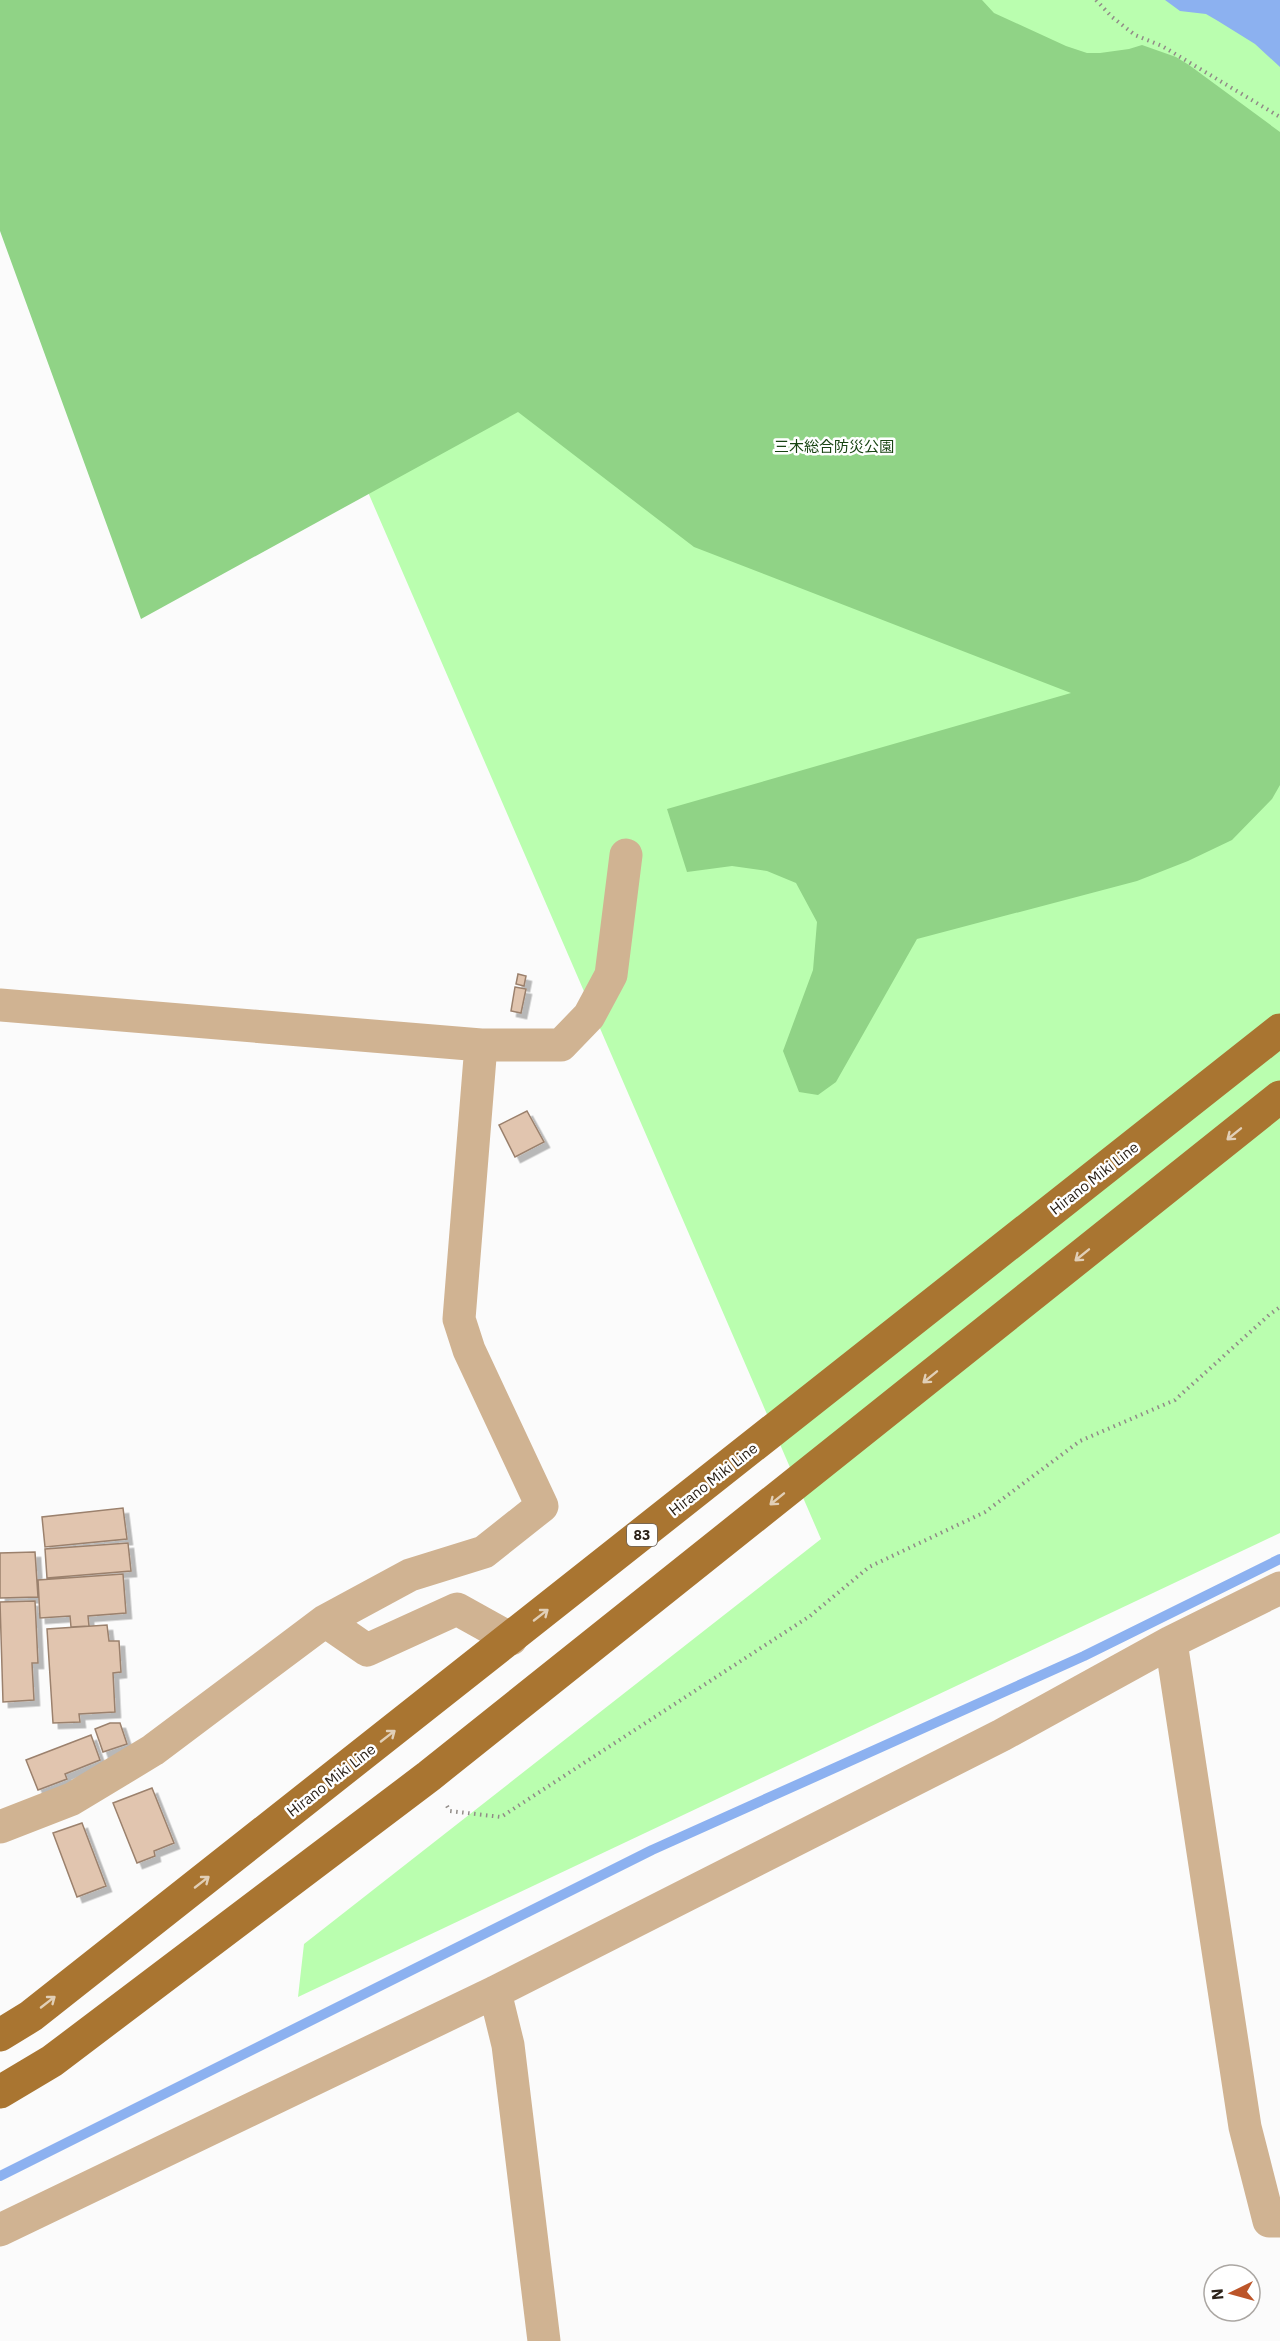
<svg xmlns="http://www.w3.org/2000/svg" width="1280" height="2341" viewBox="0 0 1280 2341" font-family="'IBM Plex Sans','Noto Sans JP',sans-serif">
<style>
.green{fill:#bafeaf}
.forest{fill:#90d386}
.water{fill:#8cb1f0}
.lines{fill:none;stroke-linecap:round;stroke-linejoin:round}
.stream{stroke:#8cb1f0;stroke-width:10}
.building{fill:#e1c5af;stroke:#9b816d;stroke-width:1.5;filter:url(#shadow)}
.path{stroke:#918b87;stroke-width:4;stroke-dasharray:1.5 4.5;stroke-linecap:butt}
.street{stroke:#d0b392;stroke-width:33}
.primary{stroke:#a97531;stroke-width:33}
.oneway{stroke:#e1cfb7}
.labels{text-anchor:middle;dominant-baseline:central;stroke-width:5;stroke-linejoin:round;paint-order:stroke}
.shield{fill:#fff;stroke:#6b645e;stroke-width:1.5}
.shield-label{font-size:14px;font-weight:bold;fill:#2c2219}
.park-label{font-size:15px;fill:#194513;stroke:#fff}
.street-label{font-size:15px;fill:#2c2219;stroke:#fff}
</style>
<defs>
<filter id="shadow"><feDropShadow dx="5.5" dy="5.5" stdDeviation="0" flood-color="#0004"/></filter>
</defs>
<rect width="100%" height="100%" fill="#fbfbfb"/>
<!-- green -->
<path class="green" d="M 155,0 L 1280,0 L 1280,1533 L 298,1997 L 304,1944 L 821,1539 Z"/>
<!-- forest -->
<path class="forest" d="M 0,0 L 982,0 L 994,13 L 1066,46 L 1087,53 L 1100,53 L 1129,49 L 1142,45 L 1176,57 L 1189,65 L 1280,132 L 1280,785 L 1272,799 L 1232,840 L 1188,861 L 1137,881 L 917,939 L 836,1082 L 818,1095 L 799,1092 L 783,1051 L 813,970 L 817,922 L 796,883 L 767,871 L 732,866 L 687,872 L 667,809 L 1071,693 L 694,547 L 518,412 L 141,619 L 0,231 Z"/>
<!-- water -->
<path class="water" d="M 1165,0 L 1280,0 L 1280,67 L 1255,44 L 1218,21 L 1206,14 L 1180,11 Z"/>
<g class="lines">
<!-- stream -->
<path class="stream" d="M 0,2176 L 652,1850 L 1084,1656 L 1280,1559"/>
</g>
<!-- building -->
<path class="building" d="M 518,974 L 526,976 L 524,986 L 516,984 Z
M 515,987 L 526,989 L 521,1013 L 511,1011 Z
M 527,1111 L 544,1142 L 515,1157 L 499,1125 Z
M 123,1508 L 127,1539 L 45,1547 L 42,1517 Z
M 128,1543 L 131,1571 L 47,1578 L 45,1549 Z
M 35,1552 L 38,1597 L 0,1598 L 0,1553 Z
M 123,1574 L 126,1613 L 88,1616 L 89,1626 L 71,1627 L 70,1616 L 40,1618 L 38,1580 Z
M 35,1601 L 38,1663 L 32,1663 L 34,1700 L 3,1702 L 0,1602 Z
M 107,1625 L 109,1641 L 119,1641 L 121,1672 L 113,1673 L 115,1712 L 79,1714 L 80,1722 L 53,1723 L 47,1629 Z
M 110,1723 L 120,1723 L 127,1744 L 103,1752 L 95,1729 Z
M 91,1735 L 100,1760 L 65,1774 L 67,1779 L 38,1790 L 26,1760 Z
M 152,1788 L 174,1843 L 154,1851 L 155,1856 L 137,1863 L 113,1803 Z
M 82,1823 L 106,1886 L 77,1897 L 53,1833 Z"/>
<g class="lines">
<!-- path -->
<path class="path" d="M 1096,0 L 1112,17 L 1135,35 L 1162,46 L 1280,117
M 447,1806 L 450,1811 L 501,1817 L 810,1616 L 869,1567 L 985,1512 L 1080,1441 L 1175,1400 L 1269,1315 L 1280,1307"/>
<!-- street -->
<path class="street" d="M 0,1005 L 481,1045 L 561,1045 L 589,1016 L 611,975 L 626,855
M 325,1621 L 367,1650 L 457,1609 L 511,1639
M 1171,1642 L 1245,2127 L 1269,2221 L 1280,2221
M 0,1827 L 72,1799 L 153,1750 L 325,1621 L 410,1575 L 484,1552 L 542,1506 L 469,1350 L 459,1319 L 481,1045
M 495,1992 L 508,2045 L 544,2341
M 0,2230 L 495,1992 L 1002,1735 L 1171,1642 L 1280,1588"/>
<!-- primary -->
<path class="primary" d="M 0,2035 L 31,2016 L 1280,1030
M 0,2092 L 52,2061 L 429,1776 L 1280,1097"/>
</g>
<!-- one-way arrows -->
<defs><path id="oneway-shaft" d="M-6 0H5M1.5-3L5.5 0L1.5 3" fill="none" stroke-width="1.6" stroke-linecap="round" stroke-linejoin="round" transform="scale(1.5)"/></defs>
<g class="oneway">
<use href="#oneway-shaft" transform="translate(1234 1134) rotate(141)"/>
<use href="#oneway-shaft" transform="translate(1082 1255) rotate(141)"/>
<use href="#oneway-shaft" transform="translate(930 1377) rotate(141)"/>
<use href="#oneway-shaft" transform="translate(777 1499) rotate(141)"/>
<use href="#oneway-shaft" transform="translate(541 1615) rotate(-38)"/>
<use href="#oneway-shaft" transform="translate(388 1736) rotate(-38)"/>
<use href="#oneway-shaft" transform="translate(202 1882) rotate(-38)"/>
<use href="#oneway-shaft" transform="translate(48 2002) rotate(-38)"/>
</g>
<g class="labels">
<!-- shield labels -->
<rect class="shield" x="627" y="1524" width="30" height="22" rx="4.5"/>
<g class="shield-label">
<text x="642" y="1535">83</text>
</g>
<!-- park labels -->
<g class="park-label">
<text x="834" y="446">三木総合防災公園</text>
</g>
<!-- street labels -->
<g class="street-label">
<text transform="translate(1094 1178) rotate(-38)">Hirano Miki Line</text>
<text transform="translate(713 1479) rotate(-38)">Hirano Miki Line</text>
<text transform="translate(331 1780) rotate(-38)">Hirano Miki Line</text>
</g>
</g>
<!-- north arrow -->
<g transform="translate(1232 2293) rotate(265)"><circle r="28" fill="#ffffff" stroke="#aba7a3" stroke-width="1.5"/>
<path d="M0-4.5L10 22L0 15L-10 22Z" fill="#bc5529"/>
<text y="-9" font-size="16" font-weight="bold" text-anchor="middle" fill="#2c2219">N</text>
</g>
</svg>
